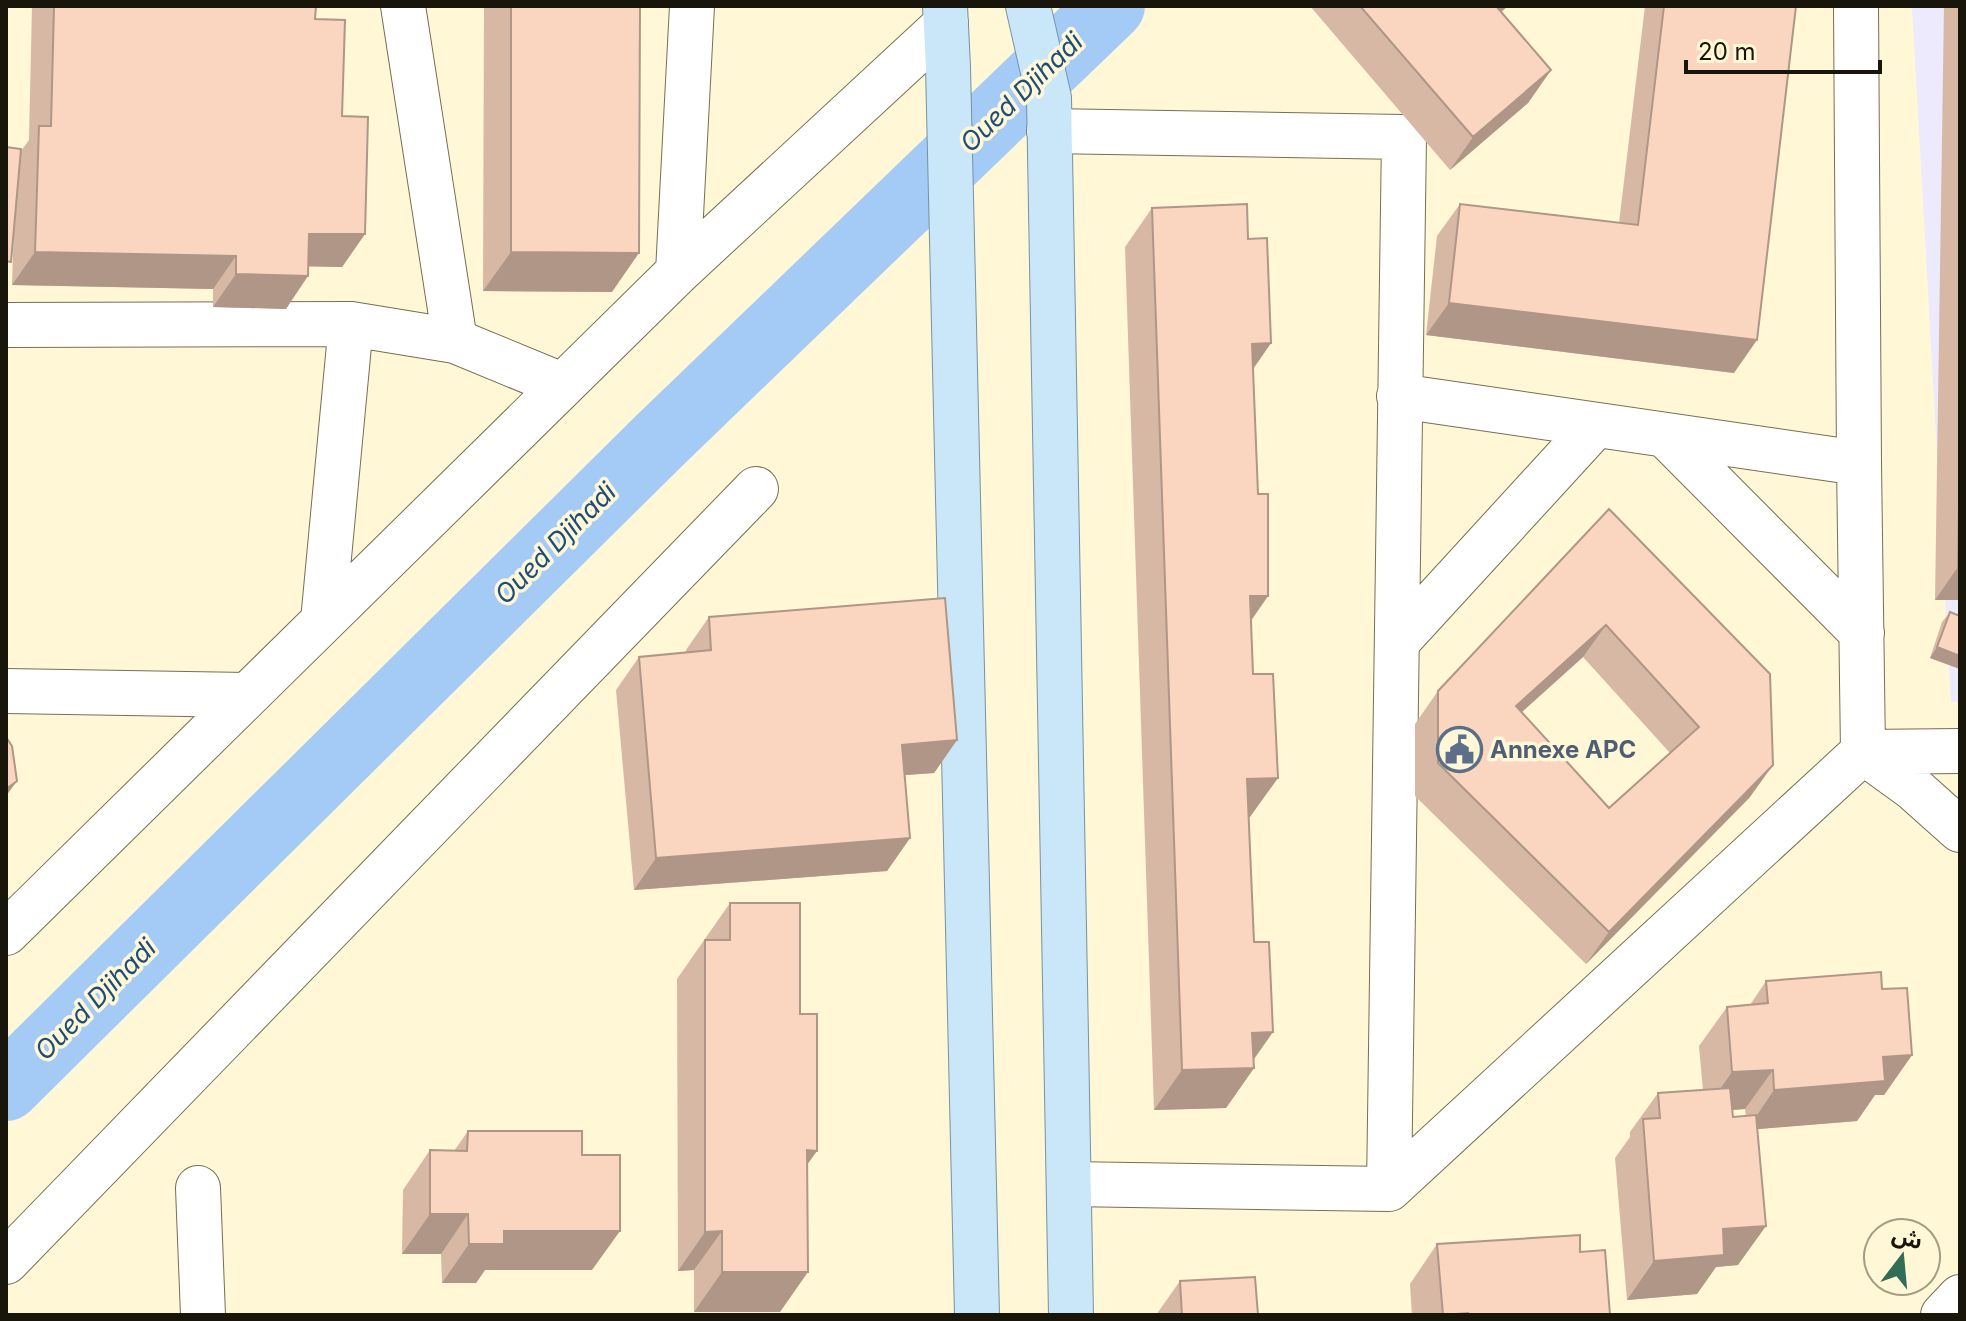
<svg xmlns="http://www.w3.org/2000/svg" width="1966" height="1321" viewBox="0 0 1966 1321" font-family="Inter,'Noto Sans Arabic',sans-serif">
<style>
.education{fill:#eceafc}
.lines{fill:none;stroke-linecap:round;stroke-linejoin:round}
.canal{stroke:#a3cbf6;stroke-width:68}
.minor-casing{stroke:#766f53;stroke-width:46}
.major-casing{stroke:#7492a3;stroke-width:46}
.minor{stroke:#fff;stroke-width:44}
.major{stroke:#cae6f9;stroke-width:44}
.wall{fill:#d7b8a5;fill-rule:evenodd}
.shaded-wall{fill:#af9686}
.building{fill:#fad6c0;stroke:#af9686;stroke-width:2;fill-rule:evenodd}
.labels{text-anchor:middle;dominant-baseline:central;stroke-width:7;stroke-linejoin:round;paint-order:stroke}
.service-label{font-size:24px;font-weight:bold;fill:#4e5e75;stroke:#fff7d6;text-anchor:start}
.water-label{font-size:26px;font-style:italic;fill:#1d4d7b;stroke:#fff7d6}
</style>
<rect width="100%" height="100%" fill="#fff7d6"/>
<!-- education -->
<path class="education" d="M 1912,6 L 1960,6 L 1960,702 L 1951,702 Z"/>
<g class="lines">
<!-- canal -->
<path class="canal" d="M 6,1087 L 660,440 L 1111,6"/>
<defs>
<path id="minor" d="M 403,6 L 455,341
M 1856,6 L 1859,463 L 1863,752
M 1049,131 L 1404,137 L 1389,1189 L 1069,1184
M 678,272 L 692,6
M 6,325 L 351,324 L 455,341 L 562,385
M 1399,396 L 1859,463
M 1665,435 L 1862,633
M 323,621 L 351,324
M 1398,641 L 1596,425
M 6,691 L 247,695
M 1863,752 L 1914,789 L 1960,830
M 6,933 L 678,272 L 946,24
M 198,1188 L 203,1315
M 1389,1189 L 1863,752 L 1960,751
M 6,1262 L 756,489
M 1943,1315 L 1960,1297"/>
<path id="major" d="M 945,6 L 948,67 L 977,1315
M 1028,6 L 1049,98 L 1071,1315"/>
</defs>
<!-- minor casing -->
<use href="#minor" class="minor-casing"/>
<!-- major casing -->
<use href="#major" class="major-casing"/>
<!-- minor -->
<use href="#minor" class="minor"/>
<!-- major -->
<use href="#major" class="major"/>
</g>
<!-- wall -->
<path class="wall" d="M 32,6 L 316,6 L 315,19 L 342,116 L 365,234 L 342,267 L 309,266 L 286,309 L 213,307 L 213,289 L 12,285 L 14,225 L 21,151 L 29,140 Z
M 484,6 L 640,6 L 612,292 L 483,291 Z
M 1310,6 L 1508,6 L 1501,12 L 1551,70 L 1528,103 L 1450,170 Z
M 1645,6 L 1796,6 L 1734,373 L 1426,335 L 1437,236 L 1460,204 L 1619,223 Z
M 1944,6 L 1960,6 L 1960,600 L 1935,600 Z
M 1152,208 L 1248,239 L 1271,343 L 1253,369 L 1258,494 L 1268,596 L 1251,621 L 1250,817 L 1249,817 L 1254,1068 L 1226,1108 L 1154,1110 L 1125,247 Z
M 1609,509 L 1750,797 L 1586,964 L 1415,796 L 1415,724 L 1438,691 ZM 1583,657 L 1670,753 L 1609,808 L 1522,712 Z
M 1950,612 L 1960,616 L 1960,669 L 1930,658 L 1942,622 Z
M 709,617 L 957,740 L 934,773 L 905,775 L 910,838 L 887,871 L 634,890 L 616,690 L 639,657 L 686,653 L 686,650 Z
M 730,903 L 800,1014 L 807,1165 L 780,1312 L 694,1312 L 694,1270 L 678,1271 L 677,979 Z
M 1766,981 L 1882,989 L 1912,1055 L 1884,1095 L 1875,1095 L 1857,1121 L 1757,1129 L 1738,1265 L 1716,1267 L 1697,1294 L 1627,1300 L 1615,1158 L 1630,1137 L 1630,1132 L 1658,1093 L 1703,1090 L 1699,1046 L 1727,1007 L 1750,1005 ZM 1745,1109 L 1746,1116 L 1733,1117 L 1732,1110 Z
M 468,1131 L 582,1155 L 592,1270 L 485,1270 L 476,1283 L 442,1283 L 441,1254 L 402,1254 L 403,1190 L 430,1150 L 454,1151 Z
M 1437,1244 L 1580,1252 L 1610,1315 L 1412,1315 L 1410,1284 Z
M 1180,1281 L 1258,1315 L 1156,1315 Z"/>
<!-- shaded-wall -->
<path class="shaded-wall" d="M 1493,6 L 1508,6 L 1471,37 Z
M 1551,70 L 1528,103 L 1450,170 L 1473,137 Z
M 309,234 L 365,234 L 342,267 L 286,266 Z
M 35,252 L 236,256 L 213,289 L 12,285 Z
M 511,252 L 639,253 L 612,292 L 483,291 Z
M 236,274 L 308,276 L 286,309 L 213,307 Z
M 1449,303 L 1757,340 L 1734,373 L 1426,335 Z
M 1271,343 L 1244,382 L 1252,344 Z
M 1958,567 L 1960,567 L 1960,600 L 1935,600 Z
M 1250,596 L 1268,596 L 1240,636 Z
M 1606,625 L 1583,657 L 1493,738 L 1516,706 Z
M 1937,647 L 1960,656 L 1960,669 L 1930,658 Z
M 957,740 L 934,773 L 879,777 L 902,745 Z
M 1773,765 L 1750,797 L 1586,964 L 1609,932 Z
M 1278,778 L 1250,817 L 1220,819 L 1247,779 Z
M 17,781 L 6,796 L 6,789 Z
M 910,838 L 887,871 L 634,890 L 656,858 Z
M 1273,1032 L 1247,1069 L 1254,1068 L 1226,1108 L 1154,1110 L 1182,1070 L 1252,1033 Z
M 1912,1055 L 1884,1095 L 1875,1095 L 1857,1121 L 1747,1130 L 1774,1090 L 1883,1057 Z
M 1773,1070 L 1745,1109 L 1704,1112 L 1732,1072 Z
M 807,1150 L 817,1151 L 789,1190 Z
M 430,1214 L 468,1214 L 441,1254 L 402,1254 Z
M 1766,1226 L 1738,1265 L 1716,1267 L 1697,1294 L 1627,1300 L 1654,1261 L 1723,1229 Z
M 504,1231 L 620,1231 L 592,1270 L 485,1270 L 476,1283 L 442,1283 L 469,1244 Z
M 722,1231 L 694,1270 L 678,1271 L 705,1232 Z
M 722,1272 L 808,1272 L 780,1312 L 694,1312 Z"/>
<!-- building -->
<path class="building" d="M 54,6 L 316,6 L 315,19 L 345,20 L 342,116 L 368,117 L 365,234 L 309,234 L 308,276 L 236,274 L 236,256 L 35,252 L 39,126 L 51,126 Z
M 511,6 L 640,6 L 639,253 L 511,252 Z
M 1360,6 L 1496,6 L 1551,70 L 1473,137 Z
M 1664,6 L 1796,6 L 1757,340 L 1449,303 L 1460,204 L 1638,225 Z
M 6,147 L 21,149 L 11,262 L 6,261 Z
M 1247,204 L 1248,239 L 1267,238 L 1271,343 L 1252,344 L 1258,494 L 1268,494 L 1268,596 L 1250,596 L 1253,674 L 1273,674 L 1278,778 L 1247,779 L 1254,942 L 1269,942 L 1273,1032 L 1252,1033 L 1254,1068 L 1182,1070 L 1152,208 Z
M 1960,446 L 1960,567 L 1958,567 Z
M 1609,509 L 1770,674 L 1773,765 L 1609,932 L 1438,763 L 1438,691 ZM 1606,625 L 1699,727 L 1609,808 L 1516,706 Z
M 945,598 L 957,740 L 902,745 L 910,838 L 656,858 L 639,657 L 711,650 L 709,617 Z
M 1950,612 L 1960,616 L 1960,656 L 1937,647 Z
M 6,737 L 12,746 L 17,781 L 6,789 Z
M 730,903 L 800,903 L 800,1014 L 817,1014 L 817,1151 L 807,1150 L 808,1272 L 722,1272 L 722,1231 L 705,1232 L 705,940 L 730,940 Z
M 1881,972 L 1882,989 L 1907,988 L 1912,1055 L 1883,1057 L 1885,1081 L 1774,1090 L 1773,1070 L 1732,1072 L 1727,1007 L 1768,1003 L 1766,981 Z
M 1730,1088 L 1733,1117 L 1756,1115 L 1766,1226 L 1723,1229 L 1724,1255 L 1654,1261 L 1643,1119 L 1660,1118 L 1658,1093 Z
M 468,1131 L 582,1131 L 582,1155 L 620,1155 L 620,1231 L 504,1231 L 504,1244 L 469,1244 L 468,1214 L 430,1214 L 430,1150 L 467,1151 Z
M 1580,1235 L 1580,1252 L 1605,1250 L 1610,1315 L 1468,1315 L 1468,1313 L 1443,1315 L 1437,1244 Z
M 1255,1277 L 1258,1315 L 1182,1315 L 1180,1281 Z"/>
<!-- icons -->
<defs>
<symbol id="civic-ring" viewBox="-11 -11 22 22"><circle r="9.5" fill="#fff7d6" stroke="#5c6f8a" stroke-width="1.5"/><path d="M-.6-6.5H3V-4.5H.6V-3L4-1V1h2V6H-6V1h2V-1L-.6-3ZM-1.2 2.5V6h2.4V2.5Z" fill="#5c6f8a"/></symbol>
</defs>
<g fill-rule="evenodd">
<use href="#civic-ring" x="1434" y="724" width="51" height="51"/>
</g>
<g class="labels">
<!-- service labels -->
<g class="service-label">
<text x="1490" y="749">Annexe APC</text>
</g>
<!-- water labels -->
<g class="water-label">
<text transform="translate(1021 92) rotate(-44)">Oued Djihadi</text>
<text transform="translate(555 543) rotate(-45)">Oued Djihadi</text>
<text transform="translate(95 999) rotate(-45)">Oued Djihadi</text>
</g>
</g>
<!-- border -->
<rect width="1966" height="1321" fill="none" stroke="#18150a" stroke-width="16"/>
<!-- north arrow -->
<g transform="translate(1902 1257) rotate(16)"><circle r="38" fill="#fff7d6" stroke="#a39d84" stroke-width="2"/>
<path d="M0-6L14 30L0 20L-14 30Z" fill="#316d57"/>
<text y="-12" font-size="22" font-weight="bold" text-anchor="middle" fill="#18150a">ش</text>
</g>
<!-- scale -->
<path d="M1686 60v12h194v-12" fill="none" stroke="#18150a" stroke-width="4"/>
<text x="1698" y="60" font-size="24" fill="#18150a" stroke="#fff7d6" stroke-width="6" paint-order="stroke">20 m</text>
</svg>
